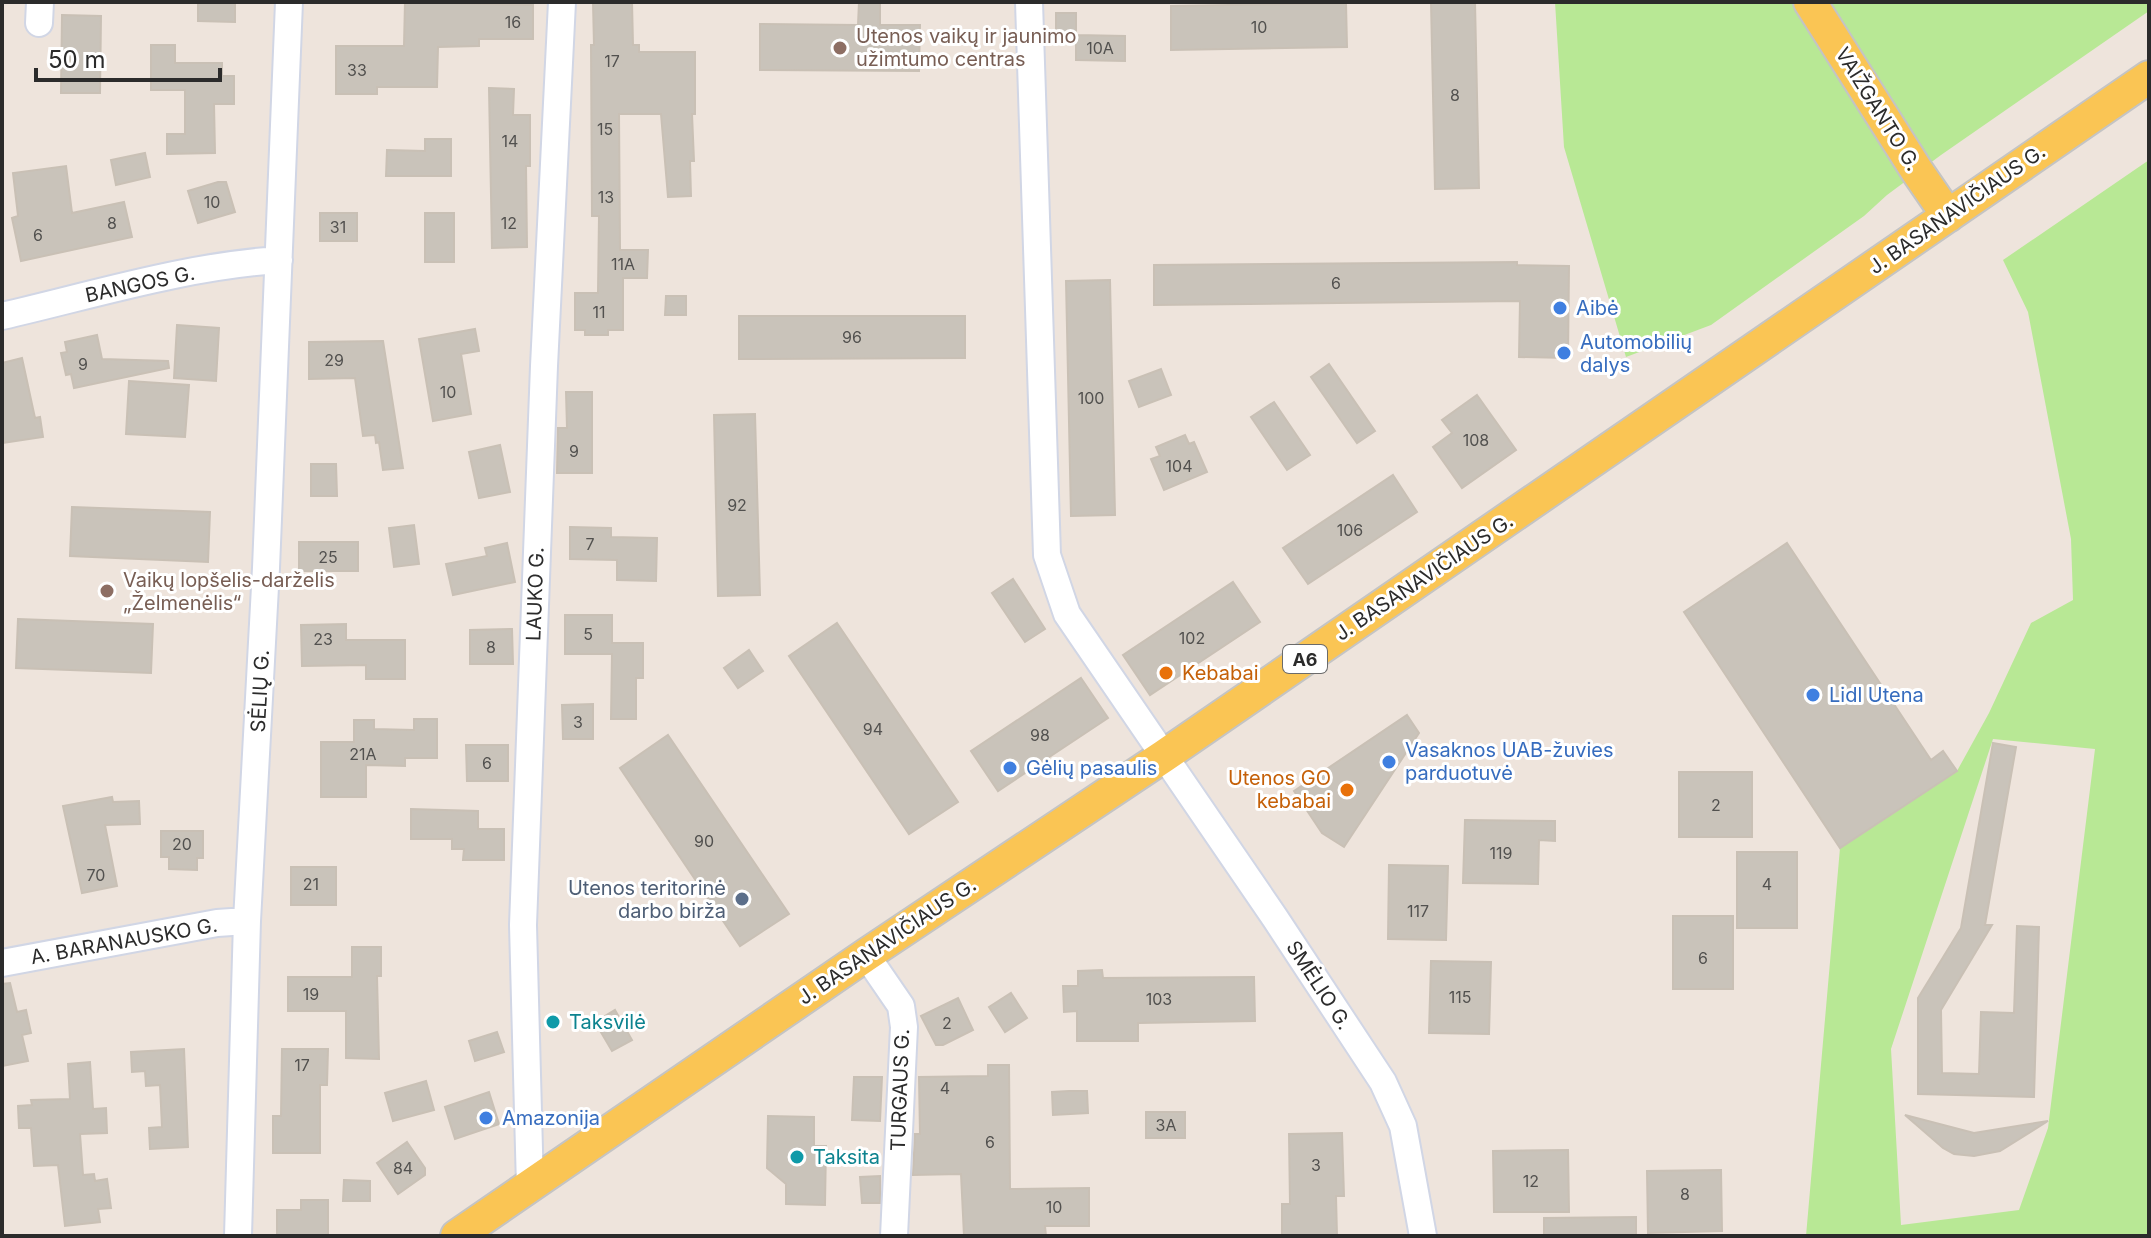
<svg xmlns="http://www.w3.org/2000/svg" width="2151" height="1238" viewBox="0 0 2151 1238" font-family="Inter,sans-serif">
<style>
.green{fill:#b8e895;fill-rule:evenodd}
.building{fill:#c9c3ba;stroke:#c9c0b5;stroke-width:2}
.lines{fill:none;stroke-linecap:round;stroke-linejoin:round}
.minor-casing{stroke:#d1d6e5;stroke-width:30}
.major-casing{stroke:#c4c4c4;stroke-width:36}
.minor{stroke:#fff;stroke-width:26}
.major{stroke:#fac554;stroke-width:32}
.education-dot{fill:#8d6e63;stroke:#fff;stroke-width:3}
.shop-dot{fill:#3f7fe0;stroke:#fff;stroke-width:3}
.food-dot{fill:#e8710a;stroke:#fff;stroke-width:3}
.service-dot{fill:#5c6f8a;stroke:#fff;stroke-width:3}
.culture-dot{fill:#0f9aa8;stroke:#fff;stroke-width:3}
.labels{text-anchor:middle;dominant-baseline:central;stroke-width:6;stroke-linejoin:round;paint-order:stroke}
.number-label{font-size:16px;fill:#52514f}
.shield{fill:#fff;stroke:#6b6b6b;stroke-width:2}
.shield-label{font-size:18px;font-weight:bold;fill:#2b2b2b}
.education-label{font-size:20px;fill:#785e54;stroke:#fff;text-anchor:start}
.street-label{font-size:20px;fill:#2b2b2b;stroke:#fff}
.shop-label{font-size:20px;fill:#366cbe;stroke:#fff;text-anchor:start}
.food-label{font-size:20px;fill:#c56008;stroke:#fff;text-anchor:start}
.service-label{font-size:20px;fill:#4e5e75;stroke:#fff;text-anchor:end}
.culture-label{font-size:20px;fill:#0d838f;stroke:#fff;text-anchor:start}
</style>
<rect width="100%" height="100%" fill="#eee4dc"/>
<!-- green -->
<path class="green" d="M 1555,2 L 2149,2 L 2149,11 L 1941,155 L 1887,195 L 1864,216 L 1711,325 L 1626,357 L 1564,147 Z
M 2149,160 L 2149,1236 L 1806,1236 L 1840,848 L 1957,771 L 1989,713 L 2031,623 L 2073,600 L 2071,539 L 2028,312 L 2003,260 ZM 1993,739 L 2095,749 L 2048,1128 L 2019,1210 L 1901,1225 L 1891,1049 Z"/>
<!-- building -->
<path class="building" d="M 198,2 L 235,2 L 235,22 L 198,21 Z
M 405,2 L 533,5 L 533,39 L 479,39 L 479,46 L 438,47 L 437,87 L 377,87 L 377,94 L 336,94 L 336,46 L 404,46 Z
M 593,2 L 632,2 L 633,45 L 639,45 L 639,52 L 695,52 L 695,114 L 692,114 L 694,161 L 690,161 L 691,196 L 668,197 L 661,114 L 619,114 L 620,250 L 648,250 L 647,278 L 623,278 L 623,330 L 608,330 L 608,335 L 585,335 L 585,330 L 575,330 L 575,293 L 598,293 L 599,216 L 592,216 L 591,45 L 594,45 Z
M 859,2 L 880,2 L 880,25 L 920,25 L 919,71 L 760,70 L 760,24 L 858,25 Z
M 1431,2 L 1475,2 L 1479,188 L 1435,189 Z
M 1346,3 L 1347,47 L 1171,50 L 1171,6 Z
M 1056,13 L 1076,13 L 1076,35 L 1056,35 Z
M 62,15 L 101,16 L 100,93 L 61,93 Z
M 1076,35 L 1125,36 L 1125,61 L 1076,60 Z
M 151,45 L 175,45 L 175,63 L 222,63 L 222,76 L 234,76 L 234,104 L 214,104 L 215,153 L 167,154 L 167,134 L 185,134 L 185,90 L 151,90 Z
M 489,88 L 514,89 L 513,115 L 530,115 L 530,166 L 526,166 L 527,247 L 492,248 Z
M 425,139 L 451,139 L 451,176 L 386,176 L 387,150 L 425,151 Z
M 145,153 L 150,177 L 116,185 L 111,160 Z
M 66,166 L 72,213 L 124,202 L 132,237 L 21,261 L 12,218 L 18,216 L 13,173 Z
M 218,182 L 226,182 L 235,212 L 198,223 L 188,191 Z
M 320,213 L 357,213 L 357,241 L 320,241 Z
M 425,213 L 454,213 L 454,262 L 425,262 Z
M 1517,262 L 1517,265 L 1569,266 L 1568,358 L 1519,357 L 1520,301 L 1154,305 L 1154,265 Z
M 1110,280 L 1115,515 L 1071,516 L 1066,281 Z
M 666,296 L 686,296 L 686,315 L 665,315 Z
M 739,316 L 965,316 L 965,358 L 739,359 Z
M 177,325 L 219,328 L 216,381 L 174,378 Z
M 475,329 L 479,351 L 461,354 L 471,414 L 433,421 L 419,339 Z
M 97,335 L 102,359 L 168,361 L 169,368 L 74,388 L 71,374 L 66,375 L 61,353 L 67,352 L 65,342 Z
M 383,341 L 403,468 L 383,470 L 379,442 L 376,443 L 375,435 L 363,436 L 355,378 L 309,379 L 309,342 Z
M 22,358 L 35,418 L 40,417 L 43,437 L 2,443 L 2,363 Z
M 1329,364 L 1375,431 L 1357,443 L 1311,377 Z
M 1161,369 L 1171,395 L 1139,407 L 1129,381 Z
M 129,381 L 189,385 L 185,437 L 126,434 Z
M 566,392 L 592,392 L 592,473 L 557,473 L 558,428 L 567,428 Z
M 1477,395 L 1516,450 L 1462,488 L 1433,447 L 1452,433 L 1442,420 Z
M 1274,402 L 1310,455 L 1287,470 L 1251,417 Z
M 755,414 L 760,595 L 718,596 L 714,415 Z
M 1185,435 L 1189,444 L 1194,442 L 1207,472 L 1164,490 L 1151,459 L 1160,456 L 1156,447 Z
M 500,445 L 510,492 L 479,498 L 469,452 Z
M 311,464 L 336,464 L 337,496 L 311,496 Z
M 1393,475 L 1417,512 L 1308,584 L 1283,548 Z
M 72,507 L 210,512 L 208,562 L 70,556 Z
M 414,525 L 419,564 L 394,567 L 389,528 Z
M 570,527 L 611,528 L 611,537 L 657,538 L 656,581 L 617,580 L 617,560 L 570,559 Z
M 299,542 L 358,542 L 358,571 L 299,571 Z
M 507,543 L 515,582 L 453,595 L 446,564 L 487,556 L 485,548 Z
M 1787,543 L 1931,760 L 1943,751 L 1957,771 L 1840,848 L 1684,612 Z
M 1013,579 L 1045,629 L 1025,642 L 992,593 Z
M 1233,582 L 1260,622 L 1150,695 L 1123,655 Z
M 565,615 L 612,615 L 612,643 L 643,643 L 643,678 L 636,678 L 636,719 L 611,719 L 612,654 L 565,654 Z
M 18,619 L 153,624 L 151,673 L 16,668 Z
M 837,623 L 958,802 L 909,834 L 789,656 Z
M 346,624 L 346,640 L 405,640 L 405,679 L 366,679 L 366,665 L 302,666 L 301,625 Z
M 512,629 L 513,664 L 470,664 L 470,630 Z
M 749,650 L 763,671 L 738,688 L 724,668 Z
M 1081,678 L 1108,718 L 998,791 L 971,751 Z
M 593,704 L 593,739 L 563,739 L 562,705 Z
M 1407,715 L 1419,733 L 1344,847 L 1322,833 L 1294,791 Z
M 414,719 L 437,719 L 437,758 L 405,758 L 405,766 L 366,765 L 366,797 L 321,797 L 321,742 L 354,742 L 354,720 L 374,720 L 374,729 L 414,730 Z
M 668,735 L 789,914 L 740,946 L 620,768 Z
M 1993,743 L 2016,747 L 1985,925 L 1992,925 L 1941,1010 L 1942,1073 L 1979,1074 L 1981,1012 L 2014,1013 L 2017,926 L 2039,927 L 2034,1097 L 1918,1094 L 1918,998 L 1961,928 Z
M 466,745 L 508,745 L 508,781 L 467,781 Z
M 1679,772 L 1752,772 L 1752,837 L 1679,837 Z
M 112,797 L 113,802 L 139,801 L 140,824 L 105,825 L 117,886 L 82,893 L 63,806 Z
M 411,809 L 478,811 L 478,829 L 504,829 L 504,860 L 463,860 L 464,849 L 452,849 L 452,839 L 411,839 Z
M 1465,820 L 1555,821 L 1555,841 L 1539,840 L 1538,884 L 1463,883 Z
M 161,831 L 203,831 L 203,858 L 197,858 L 197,870 L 169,869 L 169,857 L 161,857 Z
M 1737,852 L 1797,852 L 1797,928 L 1737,928 Z
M 1389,865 L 1448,866 L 1446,940 L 1388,939 Z
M 291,867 L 336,867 L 336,905 L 291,905 Z
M 1673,916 L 1733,916 L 1733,989 L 1673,989 Z
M 352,947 L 381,947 L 381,976 L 377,976 L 379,1059 L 346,1058 L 346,1011 L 288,1011 L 288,977 L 352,977 Z
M 1431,961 L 1491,962 L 1489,1034 L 1429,1033 Z
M 1102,970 L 1103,978 L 1254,977 L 1255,1021 L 1138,1023 L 1138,1041 L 1077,1041 L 1077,1011 L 1064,1012 L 1063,986 L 1078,986 L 1078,971 Z
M 10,983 L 17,1012 L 26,1010 L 31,1033 L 22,1035 L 28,1061 L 2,1066 L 2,984 Z
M 1011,993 L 1027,1018 L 1005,1032 L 989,1007 Z
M 958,998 L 973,1030 L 943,1045 L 936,1045 L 921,1016 Z
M 615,1010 L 632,1040 L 612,1051 L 595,1022 Z
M 497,1032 L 504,1052 L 475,1061 L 469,1041 Z
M 184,1049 L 188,1147 L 150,1149 L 149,1128 L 162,1127 L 160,1085 L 146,1086 L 145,1071 L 132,1072 L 131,1052 Z
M 282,1049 L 328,1049 L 327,1085 L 320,1085 L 320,1153 L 273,1153 L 273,1116 L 281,1116 Z
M 90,1062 L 93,1109 L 106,1108 L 107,1133 L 80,1134 L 83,1175 L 94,1174 L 95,1181 L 107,1179 L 111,1208 L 98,1209 L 100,1222 L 65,1226 L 58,1165 L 34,1166 L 31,1128 L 19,1128 L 18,1106 L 32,1105 L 31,1100 L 70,1099 L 68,1064 Z
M 988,1065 L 1009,1065 L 1010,1189 L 1089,1188 L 1089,1226 L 1045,1226 L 1046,1236 L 964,1236 L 961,1174 L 913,1175 L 915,1134 L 920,1134 L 919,1077 L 988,1076 Z
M 854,1077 L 882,1077 L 880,1121 L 852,1120 Z
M 426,1081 L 434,1110 L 393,1121 L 385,1093 Z
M 1069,1091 L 1087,1091 L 1088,1113 L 1053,1115 L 1052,1092 Z
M 489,1092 L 499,1124 L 455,1139 L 445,1107 Z
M 1146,1112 L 1185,1112 L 1185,1138 L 1146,1138 Z
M 1905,1115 L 1974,1133 L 2048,1121 L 2000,1151 L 1974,1156 L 1954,1154 L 1943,1148 Z
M 768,1116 L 814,1117 L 814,1146 L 826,1146 L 825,1205 L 786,1204 L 786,1184 L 767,1168 Z
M 1342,1133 L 1344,1196 L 1336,1196 L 1337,1236 L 1282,1236 L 1282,1204 L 1290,1204 L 1289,1134 Z
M 407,1142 L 425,1168 L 425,1175 L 398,1194 L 377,1163 Z
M 1568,1150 L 1569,1212 L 1494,1212 L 1493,1151 Z
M 1721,1170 L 1722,1231 L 1648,1233 L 1647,1171 Z
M 880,1176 L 880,1203 L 862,1203 L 860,1177 Z
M 344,1180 L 370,1181 L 370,1201 L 343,1201 Z
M 301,1200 L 328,1200 L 328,1236 L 277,1236 L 277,1210 L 301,1210 Z
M 1636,1217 L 1636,1236 L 1544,1236 L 1544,1218 Z"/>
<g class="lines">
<defs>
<path id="minor" d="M 1029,2 L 1047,555 L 1067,614 L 1275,918 L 1383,1082 L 1403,1126 L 1423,1236
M 39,23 L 40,2
M 2,316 C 93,295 186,266 279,260
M 866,955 L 901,1006 L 904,1027 L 894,1236
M 2,963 L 217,923 L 247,921
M 530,1187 L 523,925 L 544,366 L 562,2
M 238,1236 L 247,921 L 266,568 L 289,2"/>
<path id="major" d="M 1810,2 L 1917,171 L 1948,216
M 457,1236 L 866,955 L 1164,756 L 2149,77"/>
</defs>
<!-- minor casing -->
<use href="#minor" class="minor-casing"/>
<!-- major casing -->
<use href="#major" class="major-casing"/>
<!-- minor -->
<use href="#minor" class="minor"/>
<!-- major -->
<use href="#major" class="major"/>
</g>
<!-- markers -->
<g class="education-dot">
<circle cx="840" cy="48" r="8"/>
<circle cx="107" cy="591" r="8"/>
</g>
<g class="shop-dot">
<circle cx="1560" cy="308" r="8"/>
<circle cx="1564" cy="353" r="8"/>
<circle cx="1813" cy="695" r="8"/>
<circle cx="1389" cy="762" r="8"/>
<circle cx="1010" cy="768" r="8"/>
<circle cx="486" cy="1118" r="8"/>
</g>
<g class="food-dot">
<circle cx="1166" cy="673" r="8"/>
<circle cx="1347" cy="790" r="8"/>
</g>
<circle class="service-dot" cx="742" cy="899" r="8"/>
<g class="culture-dot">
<circle cx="553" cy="1022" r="8"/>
<circle cx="797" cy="1157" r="8"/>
</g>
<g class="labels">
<!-- number labels -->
<g class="number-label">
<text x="513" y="22">16</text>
<text x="1259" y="27">10</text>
<text x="1100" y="48">10A</text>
<text x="612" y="61">17</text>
<text x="357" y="70">33</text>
<text x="1455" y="95">8</text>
<text x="605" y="129">15</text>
<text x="510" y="141">14</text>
<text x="606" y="197">13</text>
<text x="212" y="202">10</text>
<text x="112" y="223">8</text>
<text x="509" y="223">12</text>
<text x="338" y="227">31</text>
<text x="38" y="235">6</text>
<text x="623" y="264">11A</text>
<text x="1336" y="283">6</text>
<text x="599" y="312">11</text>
<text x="852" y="337">96</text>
<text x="334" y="360">29</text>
<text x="83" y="364">9</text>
<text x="448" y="392">10</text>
<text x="1091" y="398">100</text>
<text x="1476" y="440">108</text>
<text x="574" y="451">9</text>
<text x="1179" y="466">104</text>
<text x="737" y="505">92</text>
<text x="1350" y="530">106</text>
<text x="590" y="544">7</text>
<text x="328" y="557">25</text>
<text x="588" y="634">5</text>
<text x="1192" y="638">102</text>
<text x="323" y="639">23</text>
<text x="491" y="647">8</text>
<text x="578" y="722">3</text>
<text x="873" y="729">94</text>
<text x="1040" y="735">98</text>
<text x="363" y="754">21A</text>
<text x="487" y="763">6</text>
<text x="1716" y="805">2</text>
<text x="704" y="841">90</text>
<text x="182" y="844">20</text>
<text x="1501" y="853">119</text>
<text x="96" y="875">70</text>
<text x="311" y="884">21</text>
<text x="1767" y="884">4</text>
<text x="1418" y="911">117</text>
<text x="1703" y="958">6</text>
<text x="311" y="994">19</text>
<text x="1460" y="997">115</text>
<text x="1159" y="999">103</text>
<text x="947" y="1023">2</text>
<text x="302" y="1065">17</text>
<text x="945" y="1088">4</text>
<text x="1166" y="1125">3A</text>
<text x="990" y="1142">6</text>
<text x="1316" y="1165">3</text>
<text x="403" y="1168">84</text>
<text x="1531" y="1181">12</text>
<text x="1685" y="1194">8</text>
<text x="1054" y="1207">10</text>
</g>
<!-- shield labels -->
<rect class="shield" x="1283" y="645" width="44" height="28" rx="6"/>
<g class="shield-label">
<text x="1305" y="659">A6</text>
</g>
<!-- education labels -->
<g class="education-label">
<text x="856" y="36">Utenos vaikų ir jaunimo<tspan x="856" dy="23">užimtumo centras</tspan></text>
<text x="123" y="580">Vaikų lopšelis-darželis<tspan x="123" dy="23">„Želmenėlis“</tspan></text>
</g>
<!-- street labels -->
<g class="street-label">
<text transform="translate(1878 109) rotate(58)">VAIŽGANTO G.</text>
<text transform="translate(1957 209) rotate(-35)">J. BASANAVIČIAUS G.</text>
<text transform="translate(140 284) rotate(-12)">BANGOS G.</text>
<text transform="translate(1424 577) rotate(-34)">J. BASANAVIČIAUS G.</text>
<text transform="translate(535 594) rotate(-88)">LAUKO G.</text>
<text transform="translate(260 691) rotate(-87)">SĖLIŲ G.</text>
<text transform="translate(124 941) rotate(-10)">A. BARANAUSKO G.</text>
<text transform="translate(887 941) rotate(-34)">J. BASANAVIČIAUS G.</text>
<text transform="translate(1319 985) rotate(57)">SMĖLIO G.</text>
<text transform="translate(900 1090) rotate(-88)">TURGAUS G.</text>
</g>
<!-- shop labels -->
<g class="shop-label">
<text x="1576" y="308">Aibė</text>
<text x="1580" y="342">Automobilių<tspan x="1580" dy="23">dalys</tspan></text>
<text x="1829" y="695">Lidl Utena</text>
<text x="1405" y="750">Vasaknos UAB-žuvies<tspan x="1405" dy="23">parduotuvė</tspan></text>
<text x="1026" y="768">Gėlių pasaulis</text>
<text x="502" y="1118">Amazonija</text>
</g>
<!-- food labels -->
<g class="food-label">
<text x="1182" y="673">Kebabai</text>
<text x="1331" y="778" text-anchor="end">Utenos GO<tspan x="1331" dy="23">kebabai</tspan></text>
</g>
<!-- service labels -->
<g class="service-label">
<text x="726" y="888">Utenos teritorinė<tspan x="726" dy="23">darbo birža</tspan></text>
</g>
<!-- culture labels -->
<g class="culture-label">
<text x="569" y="1022">Taksvilė</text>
<text x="813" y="1157">Taksita</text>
</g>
</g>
<!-- border -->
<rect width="2151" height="1238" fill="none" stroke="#2b2b2b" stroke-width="8"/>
<!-- scale -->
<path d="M36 68v12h184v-12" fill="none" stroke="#2b2b2b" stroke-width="4"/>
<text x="48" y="68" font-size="24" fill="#2b2b2b" stroke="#ffffff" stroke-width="6" paint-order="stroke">50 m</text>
</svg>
